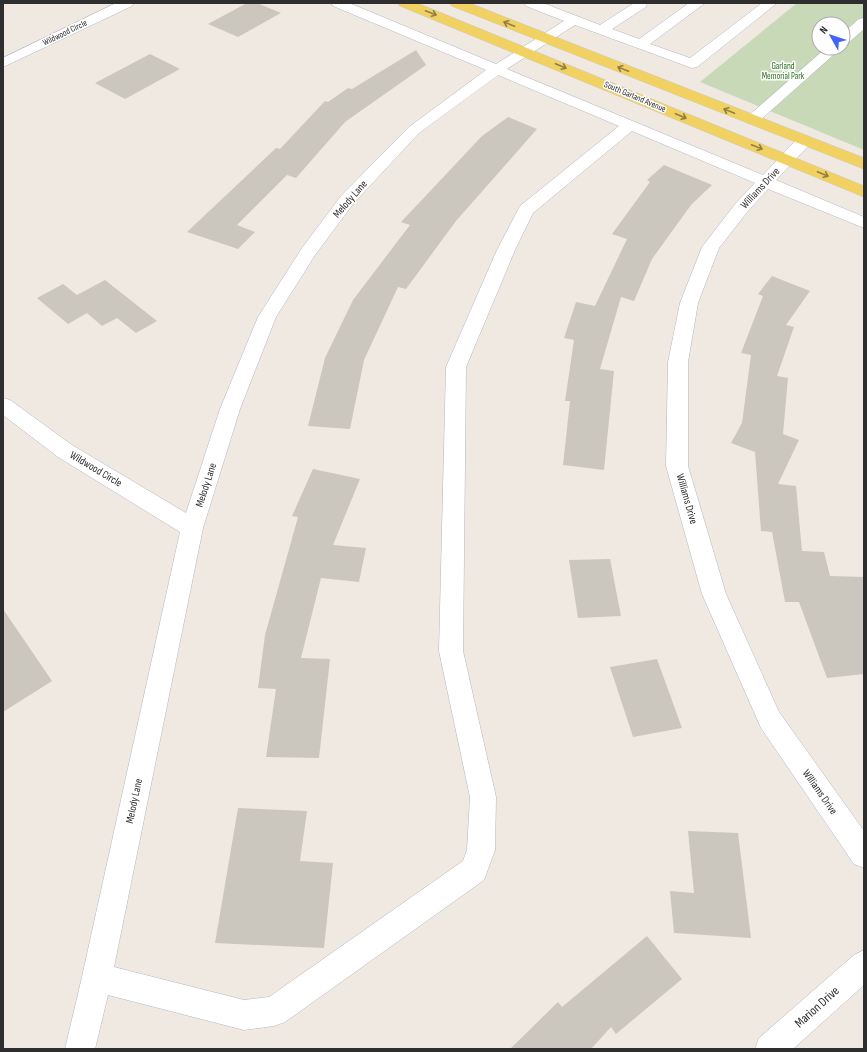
<svg xmlns="http://www.w3.org/2000/svg" width="867" height="1052" viewBox="0 0 867 1052" font-family="'Sofia Sans Condensed',sans-serif">
<style>
.cemetery{fill:#c8d9b8;fill-rule:evenodd}
.building{fill:#cbc7bf}
.lines{fill:none;stroke-linecap:round;stroke-linejoin:round}
.minor-casing{stroke:#b4b7c1;stroke-width:1}
.major-casing{stroke:#c9c9c9;stroke-width:1}
.minor{fill:#fff;fill-rule:evenodd}
.major{fill:#f2d163;fill-rule:evenodd}
.oneway{stroke:#908048}
.labels{text-anchor:middle;dominant-baseline:central;stroke-width:3;stroke-linejoin:round;paint-order:stroke}
.far-street-label{font-size:9px;fill:#2e2e2e;stroke:#fff}
.far-park-label{font-size:9px;fill:#2c6e1b;stroke:#fff}
.street-label{font-size:11px;fill:#2e2e2e;stroke:#fff}
.near-street-label{font-size:13px;fill:#2e2e2e;stroke:#fff}
</style>
<rect width="100%" height="100%" fill="#efe9e1"/>
<!-- cemetery -->
<path class="cemetery" d="M 797,3 L 864,3 L 864,150 L 700,82 ZM 819,24 L 843,24 L 843,48 L 819,48 Z"/>
<!-- building -->
<path class="building" d="M 247,3 L 257,3 L 281,13 L 238,37 L 208,24 Z
M 416,50 L 426,65 L 345,122 L 296,178 L 287,175 L 237,225 L 255,232 L 238,249 L 187,232 L 276,148 L 280,149 L 325,101 L 328,102 L 348,88 L 352,89 Z
M 150,54 L 180,69 L 125,99 L 95,83 Z
M 508,117 L 537,129 L 456,221 L 406,289 L 398,287 L 364,360 L 350,429 L 308,426 L 325,358 L 353,300 L 410,225 L 401,222 L 482,136 Z
M 664,165 L 712,185 L 691,205 L 652,259 L 634,301 L 621,297 L 600,369 L 614,371 L 604,470 L 563,465 L 570,401 L 565,401 L 574,340 L 564,338 L 576,302 L 595,306 L 627,239 L 612,234 L 650,182 L 647,180 Z
M 772,276 L 810,291 L 786,325 L 794,327 L 777,376 L 788,378 L 783,434 L 799,440 L 778,484 L 796,486 L 802,551 L 824,552 L 830,576 L 864,577 L 864,674 L 827,678 L 799,602 L 785,602 L 772,532 L 761,531 L 755,452 L 731,443 L 742,423 L 751,355 L 741,353 L 763,296 L 758,294 Z
M 105,280 L 157,321 L 136,333 L 117,318 L 102,326 L 87,313 L 68,324 L 37,298 L 63,284 L 77,295 Z
M 313,469 L 360,479 L 333,545 L 366,548 L 359,582 L 321,578 L 301,658 L 330,659 L 319,758 L 266,757 L 276,689 L 258,688 L 265,635 L 298,517 L 292,516 Z
M 610,559 L 621,616 L 578,618 L 569,560 Z
M 3,609 L 52,681 L 3,712 Z
M 657,659 L 682,728 L 633,737 L 610,667 Z
M 238,808 L 307,811 L 300,861 L 333,863 L 324,948 L 215,943 Z
M 688,831 L 738,833 L 751,938 L 674,933 L 670,891 L 694,893 Z
M 647,936 L 682,979 L 616,1034 L 611,1027 L 591,1049 L 510,1049 L 558,1002 L 562,1007 Z"/>
<g class="lines">
<defs>
<path id="minor" d="M 116,3 L 134,3 L 132,6 L 3,67 L 3,58 Z
M 331,3 L 349,3 L 496,64 L 564,21 L 526,6 L 524,3 L 543,3 L 600,25 L 634,3 L 647,3 L 646,7 L 612,29 L 639,39 L 689,3 L 705,3 L 650,44 L 690,58 L 762,3 L 777,3 L 697,67 L 692,68 L 575,25 L 507,69 L 763,175 L 798,138 L 810,138 L 812,141 L 810,144 L 776,180 L 864,217 L 864,228 L 768,189 L 748,211 L 719,248 L 698,303 L 688,362 L 688,466 L 726,594 L 779,712 L 864,831 L 864,868 L 854,864 L 761,728 L 702,594 L 666,466 L 668,362 L 680,303 L 702,247 L 736,203 L 755,183 L 632,131 L 533,213 L 515,250 L 466,367 L 463,651 L 496,797 L 495,850 L 484,880 L 285,1022 L 274,1026 L 244,1030 L 108,995 L 95,1049 L 65,1049 L 82,977 L 180,532 L 58,457 L 3,415 L 3,398 L 10,400 L 72,445 L 186,513 L 220,409 L 258,317 L 302,248 L 341,196 L 409,127 L 486,70 L 333,6 ZM 498,75 L 619,126 L 520,206 L 497,250 L 446,367 L 439,651 L 470,797 L 467,850 L 463,861 L 269,997 L 244,1000 L 114,967 L 203,528 L 240,409 L 276,317 L 315,255 L 353,204 L 419,133 Z
M 864,18 L 864,29 L 848,43 L 843,44 L 843,33 L 859,19 Z
M 826,48 L 841,48 L 757,123 L 747,123 L 744,120 L 747,117 Z
M 864,950 L 864,985 L 793,1049 L 755,1049 L 759,1038 L 854,955 Z"/>
<path id="major" d="M 398,3 L 417,3 L 864,186 L 864,197 L 400,6 Z
M 450,3 L 469,3 L 864,158 L 864,169 L 452,6 Z"/>
</defs>
<!-- minor casing -->
<use href="#minor" class="minor-casing"/>
<!-- major casing -->
<use href="#major" class="major-casing"/>
<!-- minor -->
<use href="#minor" class="minor"/>
<!-- major -->
<use href="#major" class="major"/>
</g>
<!-- one-way arrows -->
<defs><path id="oneway-shaft" d="M-6 0H5M1.5-3L5.5 0L1.5 3" fill="none" stroke-width="1.6" stroke-linecap="round" stroke-linejoin="round"/></defs>
<g class="oneway">
<use href="#oneway-shaft" transform="translate(431 13) rotate(21)"/>
<use href="#oneway-shaft" transform="translate(509 24) rotate(-158)"/>
<use href="#oneway-shaft" transform="translate(561 66) rotate(23)"/>
<use href="#oneway-shaft" transform="translate(623 69) rotate(-158)"/>
<use href="#oneway-shaft" transform="translate(729 111) rotate(-158)"/>
<use href="#oneway-shaft" transform="translate(681 116) rotate(23)"/>
<use href="#oneway-shaft" transform="translate(757 147) rotate(22)"/>
<use href="#oneway-shaft" transform="translate(823 174) rotate(23)"/>
</g>
<g class="labels">
<!-- far-street labels -->
<g class="far-street-label">
<text transform="translate(65 33) rotate(-26)">Wildwood Circle</text>
<text transform="translate(635 97) rotate(23)">South Garland Avenue</text>
</g>
<!-- far-park labels -->
<g class="far-park-label">
<text x="783" y="66">Garland<tspan x="783" dy="10">Memorial Park</tspan></text>
</g>
<!-- street labels -->
<g class="street-label">
<text transform="translate(760 188) rotate(-47)">Williams Drive</text>
<text transform="translate(350 199) rotate(-49)">Melody Lane</text>
<text transform="translate(96 469) rotate(31)">Wildwood Circle</text>
<text transform="translate(206 485) rotate(-72)">Melody Lane</text>
<text transform="translate(687 499) rotate(74)">Williams Drive</text>
<text transform="translate(820 792) rotate(55)">Williams Drive</text>
<text transform="translate(134 801) rotate(-78)">Melody Lane</text>
</g>
<!-- near-street labels -->
<g class="near-street-label">
<text transform="translate(817 1007) rotate(-42)">Marion Drive</text>
</g>
</g>
<!-- border -->
<rect width="867" height="1052" fill="none" stroke="#2e2e2e" stroke-width="8"/>
<!-- north arrow -->
<g transform="translate(831 36) rotate(309)"><circle r="19" fill="#ffffff" stroke="#ababab"/>
<path d="M0-3L7 15L0 10L-7 15Z" fill="#4264fb"/>
<text y="-6" font-size="11" font-weight="bold" text-anchor="middle" fill="#2e2e2e">N</text>
</g>
</svg>
